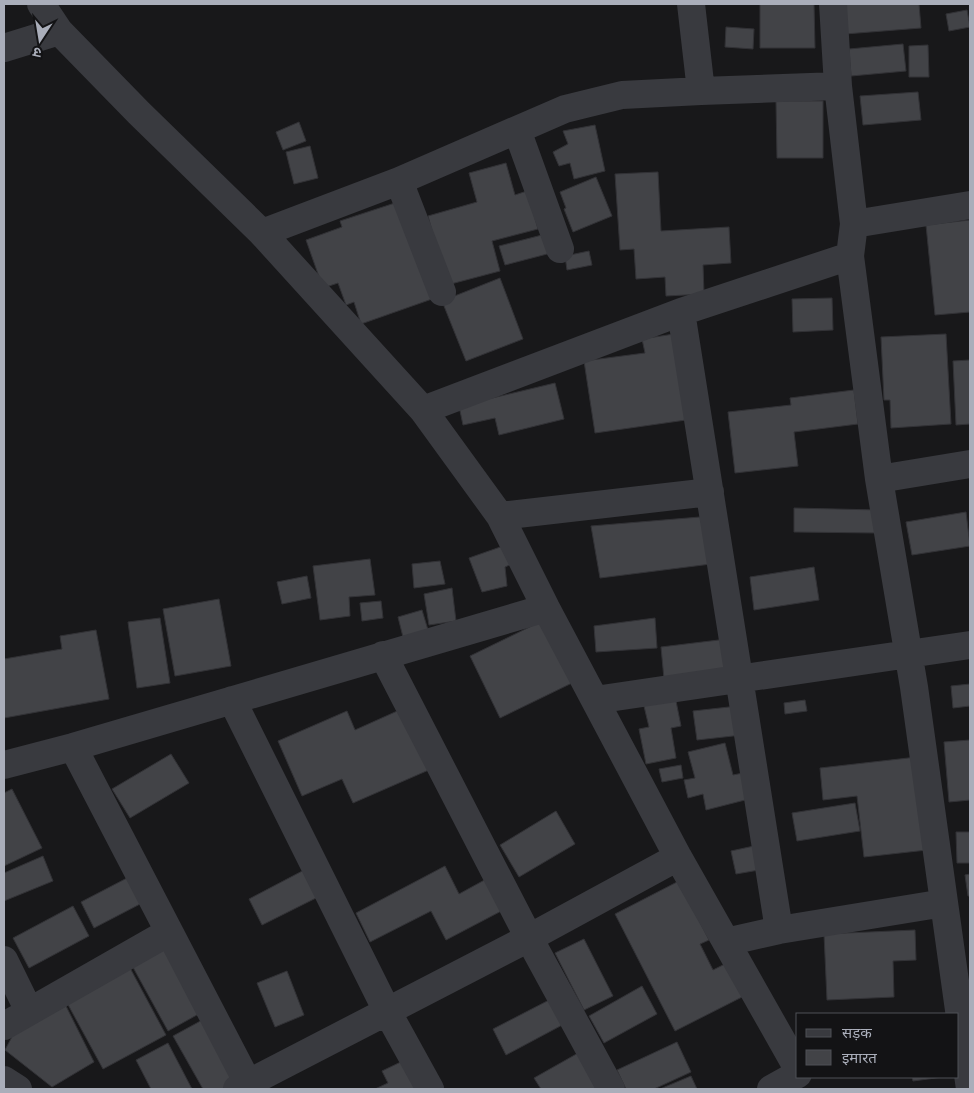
<svg xmlns="http://www.w3.org/2000/svg" width="974" height="1093" viewBox="0 0 974 1093" font-family="'Open Sans','Noto Sans Devanagari',sans-serif">
<style>
.building{fill:#424347;stroke:#323236}
.lines{fill:none;stroke-linecap:round;stroke-linejoin:round}
.minor{stroke:#393a3f;stroke-width:28}
</style>
<rect width="100%" height="100%" fill="#18181a"/>
<!-- building -->
<path class="building" d="M 760,4 L 814,4 L 815,48 L 760,48 Z
M 843,4 L 919,4 L 921,28 L 845,34 Z
M 967,10 L 970,27 L 949,31 L 946,14 Z
M 726,27 L 754,29 L 753,49 L 725,47 Z
M 903,44 L 906,71 L 851,76 L 849,49 Z
M 928,45 L 929,77 L 909,77 L 909,46 Z
M 918,92 L 921,120 L 863,125 L 860,96 Z
M 776,101 L 823,101 L 823,158 L 777,158 Z
M 299,122 L 306,141 L 283,150 L 276,132 Z
M 595,125 L 605,171 L 574,179 L 570,163 L 559,166 L 553,152 L 568,144 L 563,131 Z
M 310,146 L 318,178 L 294,184 L 286,152 Z
M 506,163 L 515,195 L 527,191 L 538,229 L 492,241 L 500,271 L 447,285 L 428,216 L 477,202 L 469,173 Z
M 658,172 L 661,231 L 729,227 L 731,263 L 703,265 L 704,294 L 666,296 L 665,277 L 636,279 L 634,249 L 620,250 L 615,174 Z
M 596,177 L 612,216 L 573,232 L 564,209 L 566,208 L 560,192 Z
M 398,202 L 432,299 L 361,324 L 354,302 L 346,305 L 338,283 L 323,288 L 306,240 L 342,227 L 340,221 Z
M 970,220 L 970,312 L 935,315 L 926,225 Z
M 546,234 L 551,253 L 505,265 L 499,246 Z
M 589,251 L 592,265 L 567,270 L 565,256 Z
M 500,278 L 523,339 L 466,361 L 442,301 Z
M 832,298 L 833,330 L 793,332 L 792,299 Z
M 674,334 L 686,420 L 595,433 L 584,361 L 645,353 L 642,339 Z
M 946,334 L 951,424 L 891,428 L 890,400 L 884,400 L 881,337 Z
M 970,360 L 970,424 L 956,425 L 953,361 Z
M 555,383 L 564,419 L 499,435 L 495,418 L 463,425 L 459,406 Z
M 854,390 L 858,424 L 794,432 L 798,466 L 735,473 L 728,412 L 791,405 L 790,398 Z
M 794,508 L 878,510 L 878,533 L 794,532 Z
M 966,512 L 970,546 L 912,555 L 906,522 Z
M 700,517 L 711,564 L 600,578 L 591,526 Z
M 506,545 L 514,563 L 505,567 L 507,586 L 482,592 L 469,558 Z
M 370,559 L 375,595 L 349,597 L 350,616 L 320,620 L 313,566 Z
M 440,561 L 445,584 L 414,588 L 412,564 Z
M 814,567 L 819,600 L 754,610 L 750,577 Z
M 307,576 L 311,598 L 282,604 L 277,582 Z
M 452,588 L 456,621 L 429,625 L 424,594 Z
M 219,599 L 231,666 L 175,676 L 163,609 Z
M 381,601 L 383,618 L 362,621 L 360,603 Z
M 422,610 L 428,630 L 403,637 L 398,617 Z
M 160,618 L 170,683 L 137,688 L 128,622 Z
M 655,618 L 657,648 L 596,652 L 594,626 Z
M 542,621 L 572,683 L 500,718 L 470,656 Z
M 96,630 L 109,699 L 4,718 L 4,659 L 62,649 L 60,636 Z
M 727,639 L 730,671 L 664,679 L 661,647 Z
M 970,684 L 970,706 L 953,708 L 951,686 Z
M 675,696 L 681,726 L 671,728 L 676,758 L 646,764 L 639,729 L 649,727 L 643,702 Z
M 805,700 L 807,711 L 785,714 L 784,703 Z
M 738,706 L 742,735 L 697,740 L 693,711 Z
M 404,708 L 431,769 L 353,803 L 342,779 L 302,796 L 278,741 L 347,711 L 355,730 Z
M 970,740 L 970,800 L 949,802 L 944,742 Z
M 725,743 L 733,775 L 743,773 L 749,799 L 706,810 L 703,794 L 688,798 L 684,780 L 695,778 L 688,752 Z
M 171,754 L 189,783 L 130,818 L 112,789 Z
M 917,757 L 927,850 L 864,857 L 857,796 L 823,800 L 820,768 Z
M 681,765 L 683,778 L 662,782 L 659,769 Z
M 12,789 L 42,848 L 4,866 L 4,793 Z
M 855,803 L 860,831 L 797,841 L 792,813 Z
M 556,811 L 575,844 L 519,877 L 500,845 Z
M 956,832 L 970,832 L 970,863 L 957,863 Z
M 754,846 L 759,870 L 736,874 L 731,851 Z
M 43,856 L 53,881 L 4,901 L 4,873 Z
M 445,866 L 459,894 L 490,877 L 507,908 L 446,940 L 431,911 L 370,942 L 356,913 Z
M 308,868 L 322,895 L 262,925 L 249,899 Z
M 970,874 L 970,896 L 968,896 L 965,875 Z
M 129,877 L 142,903 L 94,928 L 81,902 Z
M 679,881 L 709,940 L 700,944 L 713,970 L 729,962 L 746,995 L 675,1031 L 615,914 Z
M 73,906 L 89,936 L 29,968 L 13,938 Z
M 915,930 L 916,960 L 893,961 L 894,997 L 827,1000 L 824,934 Z
M 584,939 L 613,996 L 584,1010 L 555,953 Z
M 166,941 L 204,1011 L 168,1031 L 129,960 Z
M 129,966 L 166,1035 L 103,1069 L 66,1001 Z
M 287,971 L 304,1015 L 275,1027 L 257,983 Z
M 642,986 L 657,1014 L 604,1043 L 589,1016 Z
M 553,998 L 566,1023 L 506,1055 L 493,1029 Z
M 66,1006 L 94,1062 L 52,1087 L 5,1050 L 15,1031 Z
M 206,1018 L 241,1079 L 222,1089 L 203,1089 L 173,1036 Z
M 677,1042 L 691,1072 L 654,1089 L 626,1089 L 617,1070 Z
M 168,1043 L 192,1089 L 151,1089 L 136,1060 Z
M 580,1052 L 601,1089 L 541,1089 L 534,1078 Z
M 407,1059 L 421,1089 L 375,1089 L 388,1083 L 382,1071 Z
M 691,1076 L 697,1089 L 660,1089 Z
M 912,1077 L 943,1077 L 913,1081 Z"/>
<g class="lines">
<!-- minor -->
<path class="minor" d="M 41,4 L 59,31 L 139,113 L 262,233 L 423,410 L 500,516 L 546,608 L 678,857 L 798,1069
M 691,4 L 701,91
M 833,4 L 838,86 L 854,224 L 970,205
M 4,48 L 59,31
M 517,130 L 560,249
M 399,181 L 442,292
M 854,224 L 850,256 L 879,479 L 914,687 L 970,1089
M 262,233 L 399,181 L 565,109 L 622,95 L 701,91 L 838,86
M 423,410 L 681,312
M 879,479 L 970,464
M 500,516 L 710,492
M 383,655 L 529,938 L 611,1089
M 232,700 L 387,1011 L 430,1089
M 595,700 L 970,645
M 73,747 L 251,1089
M 4,765 L 73,747 L 546,608
M 779,930 L 681,312 L 850,256
M 726,942 L 779,930 L 944,903
M 4,960 L 29,1011
M 4,1026 L 169,932
M 4,1080 L 18,1089
M 237,1089 L 529,938 L 678,857
M 771,1089 L 798,1074"/>
</g>
<!-- border -->
<rect width="974" height="1093" fill="none" stroke="#aaaeba" stroke-width="10"/>
<!-- legend -->
<rect x="796" y="1013" width="162" height="65" fill="#131315" stroke="#4f5157"/>
<rect x="806" y="1029" width="25" height="8" fill="#393a3f" stroke="#4f5157"/>
<text x="842" y="1038" font-size="15" fill="#aaaeba">सड़क</text>
<rect x="806" y="1050" width="25" height="15" fill="#424347" stroke="#4f5157"/>
<text x="842" y="1063" font-size="15" fill="#aaaeba">इमारत</text>
<!-- north arrow -->
<g transform="translate(40 40) rotate(192)" stroke="#131315" stroke-width="4" paint-order="stroke">
<path d="M0-4L9 19L0 12L-9 19Z" fill="#aaaeba"/>
<text y="-8" font-size="14" font-weight="bold" text-anchor="middle" fill="#aaaeba">उ</text>
</g>
</svg>
